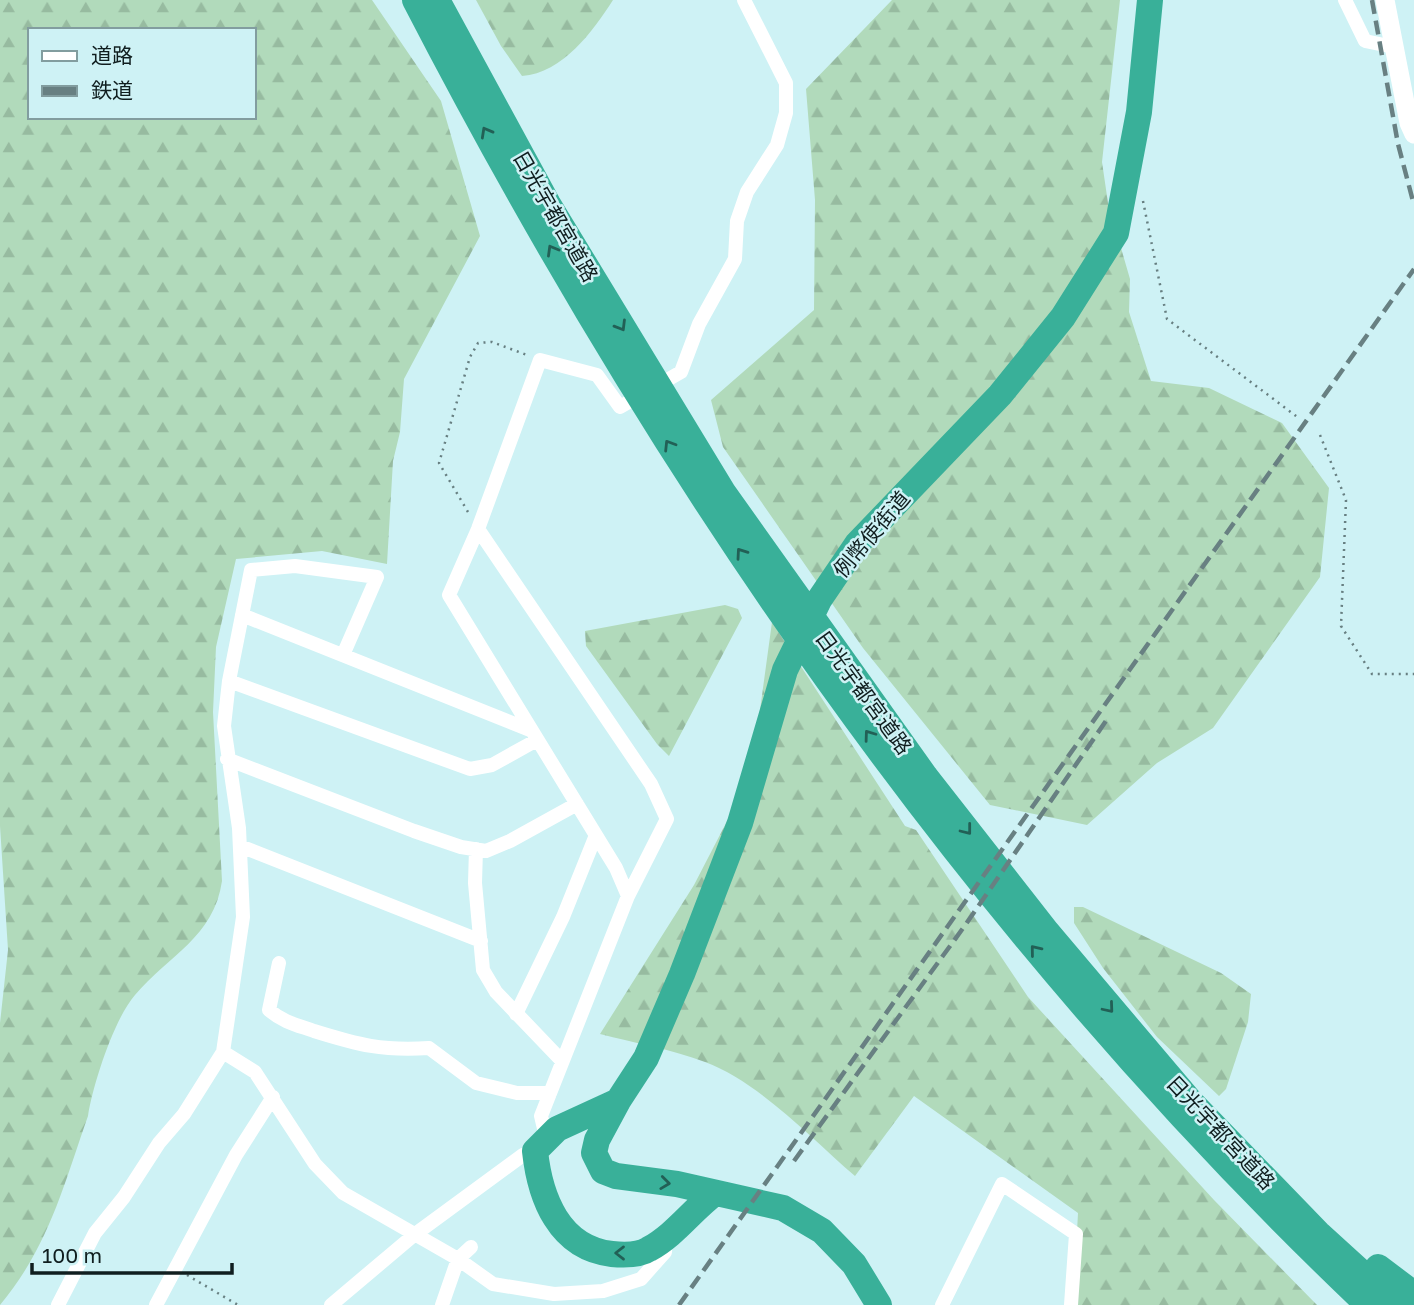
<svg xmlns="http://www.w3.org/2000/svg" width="1414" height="1305" viewBox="0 0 1414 1305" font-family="'Golos Text','Noto Sans JP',sans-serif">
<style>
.forest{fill:url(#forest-firs);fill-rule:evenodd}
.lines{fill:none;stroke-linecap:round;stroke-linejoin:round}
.path{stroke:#677f81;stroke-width:2.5;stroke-dasharray:2 5;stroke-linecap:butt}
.street{stroke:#fff;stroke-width:14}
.secondary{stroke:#fff;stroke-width:19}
.highway{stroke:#39b099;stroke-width:26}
.rail{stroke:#688082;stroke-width:4.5;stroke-dasharray:14 7;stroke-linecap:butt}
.oneway{stroke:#226056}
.labels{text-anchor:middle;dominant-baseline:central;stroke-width:5;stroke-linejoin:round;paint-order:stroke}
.street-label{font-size:21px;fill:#101e1f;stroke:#cef2f5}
</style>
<defs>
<pattern id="forest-firs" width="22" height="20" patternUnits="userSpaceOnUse" patternTransform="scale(1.75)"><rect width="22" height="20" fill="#b1dabb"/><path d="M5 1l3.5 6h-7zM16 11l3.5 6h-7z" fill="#97bba0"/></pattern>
</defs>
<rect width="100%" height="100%" fill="#cef2f5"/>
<!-- forest -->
<path class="forest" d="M 0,0 L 372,0 L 441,101 L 480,236 L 404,379 L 400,432 L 393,461 L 387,564 L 322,551 L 236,559 L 216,647 L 213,712 L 222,881 C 214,937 168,956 135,995 C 114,1019 93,1084 88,1116 C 63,1187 49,1246 0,1305 L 0,1023 L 8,950 L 0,826 ZM 30,30 L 254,30 L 254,117 L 30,117 Z
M 476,0 L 613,0 C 593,31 563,73 522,76 L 501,46 Z
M 892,0 L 1120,0 L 1102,162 L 1108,203 L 1130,279 L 1129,312 L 1151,381 L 1209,388 L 1282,423 L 1329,488 L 1320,577 L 1213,728 L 1157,763 L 1087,825 L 990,805 L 863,648 L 723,447 L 711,400 L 814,310 L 815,200 L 806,89 Z
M 725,605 L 738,609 L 742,618 L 669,756 L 657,744 L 586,646 L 585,631 Z
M 772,622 L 905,826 L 916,830 L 1028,997 L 1214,1200 L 1317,1305 L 1073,1305 L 1078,1213 L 914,1096 L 855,1176 C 811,1138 759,1082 705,1062 C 671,1049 634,1043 600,1034 L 694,885 L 739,798 L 748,798 Z
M 1074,907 L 1083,907 L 1221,973 L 1251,994 L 1248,1022 L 1226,1089 L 1219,1096 L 1157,1037 L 1103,968 L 1074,923 Z"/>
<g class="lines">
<!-- path -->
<path class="path" d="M 1143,201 L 1167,319 L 1300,419
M 1320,435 L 1346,500 L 1341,626 L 1372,674 L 1414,674
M 468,512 L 439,463 L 470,357 L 478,343 L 492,342 L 527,355
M 187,1275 L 238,1305"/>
<!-- street -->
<path class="street" d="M 1345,0 L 1365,41 L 1394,47
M 478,529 L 651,784 L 667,819 L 628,896
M 242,615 L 530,730
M 229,681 L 470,769 L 492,765 L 537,740
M 227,759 L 414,831 L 461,847 L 486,851 L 510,841 L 577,804
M 240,846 L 481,941
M 476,849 L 475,883 L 483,970 L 496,992 L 562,1061
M 279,963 L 269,1010 C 283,1022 297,1025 314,1031 C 359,1045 382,1051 429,1048 L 476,1083 L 517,1093 L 550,1093
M 516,1014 L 563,917 L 596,835
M 223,1052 L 255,1072 L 315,1164 L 343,1193 L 458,1259 L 493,1284 L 554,1294 L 603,1291 L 641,1279 L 665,1252 L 666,1239
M 546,1137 L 541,1116 L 628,896 L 616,868 L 449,595 L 478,529 L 540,360 L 597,375 L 620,407 L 681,372 L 699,324 L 735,259 L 737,221 L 747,192 L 777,145 L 786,113 L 786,83 L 744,0
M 58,1305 L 95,1233 L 124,1197 L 159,1143 L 184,1114 L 223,1052 L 243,917 L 239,828 L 224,726 L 229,681 L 251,570 L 295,566 L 377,577 L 343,655
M 156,1305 L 236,1155 L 273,1097
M 331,1305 L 414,1235 L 523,1155 L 535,1151
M 442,1305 L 458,1259 L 471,1247
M 942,1305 L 1002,1184 L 1076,1234 L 1071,1305"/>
<!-- secondary -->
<path class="secondary" d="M 1385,0 L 1409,123 L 1414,134"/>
<!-- highway -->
<path class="highway" d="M 415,0 C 663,480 975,932 1368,1305
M 437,0 L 548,204 L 723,492 L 925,776 L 1047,932 L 1190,1101 L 1318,1233 L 1397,1305
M 618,1101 L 557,1129 L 535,1151 C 540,1198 559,1248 612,1254 C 623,1255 640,1255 649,1249 C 675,1235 692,1210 715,1193
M 1378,1267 L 1414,1294
M 879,1305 L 854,1264 L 822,1231 L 783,1208 L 677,1184 L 616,1176 L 603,1171 L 594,1153 L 597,1140 L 618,1101 L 646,1058 L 682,974 L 740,823 L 785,670 L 819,600 L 857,544 L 1000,395 L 1063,317 L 1116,233 L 1139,112 L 1150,0"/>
<!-- rail -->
<path class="rail" d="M 1372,0 L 1398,144 L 1414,205
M 794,1161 L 966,924 L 1108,718
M 679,1305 L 1414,269"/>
</g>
<!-- one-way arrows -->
<defs><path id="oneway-chevron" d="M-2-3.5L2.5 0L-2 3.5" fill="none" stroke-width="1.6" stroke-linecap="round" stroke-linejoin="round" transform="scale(1.75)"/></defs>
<g class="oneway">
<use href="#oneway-chevron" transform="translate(486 132) rotate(-119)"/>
<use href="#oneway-chevron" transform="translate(552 250) rotate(-120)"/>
<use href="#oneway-chevron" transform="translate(621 326) rotate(59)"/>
<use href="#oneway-chevron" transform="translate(669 445) rotate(-122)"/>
<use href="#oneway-chevron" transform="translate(741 553) rotate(-125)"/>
<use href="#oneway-chevron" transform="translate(869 735) rotate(-126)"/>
<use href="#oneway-chevron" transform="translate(967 830) rotate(52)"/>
<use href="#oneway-chevron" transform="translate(1035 950) rotate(-129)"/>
<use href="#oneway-chevron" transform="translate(1109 1008) rotate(50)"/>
<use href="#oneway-chevron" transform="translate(665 1183) rotate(7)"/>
<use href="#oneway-chevron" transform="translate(620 1253) rotate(180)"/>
</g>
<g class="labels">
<!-- street labels -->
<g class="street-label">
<text transform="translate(556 216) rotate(60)">日光宇都宮道路</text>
<text transform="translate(871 534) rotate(-50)">例幣使街道</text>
<text transform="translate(864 692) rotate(54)">日光宇都宮道路</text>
<text transform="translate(1221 1132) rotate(47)">日光宇都宮道路</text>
</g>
</g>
<!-- legend -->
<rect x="28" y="28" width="228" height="91" fill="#cef2f5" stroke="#829d9f" stroke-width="2"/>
<rect x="42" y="51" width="35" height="10" fill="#ffffff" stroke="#829d9f" stroke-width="2"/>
<text x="91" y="63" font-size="21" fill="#101e1f">道路</text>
<rect x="42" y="86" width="35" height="10" fill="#688082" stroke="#829d9f" stroke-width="2"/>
<text x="91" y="98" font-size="21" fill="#101e1f">鉄道</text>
<!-- scale -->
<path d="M32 1263v10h200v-10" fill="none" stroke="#101e1f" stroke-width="3.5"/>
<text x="42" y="1263" font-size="21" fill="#101e1f" stroke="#cef2f5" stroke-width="5" paint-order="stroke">100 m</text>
</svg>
